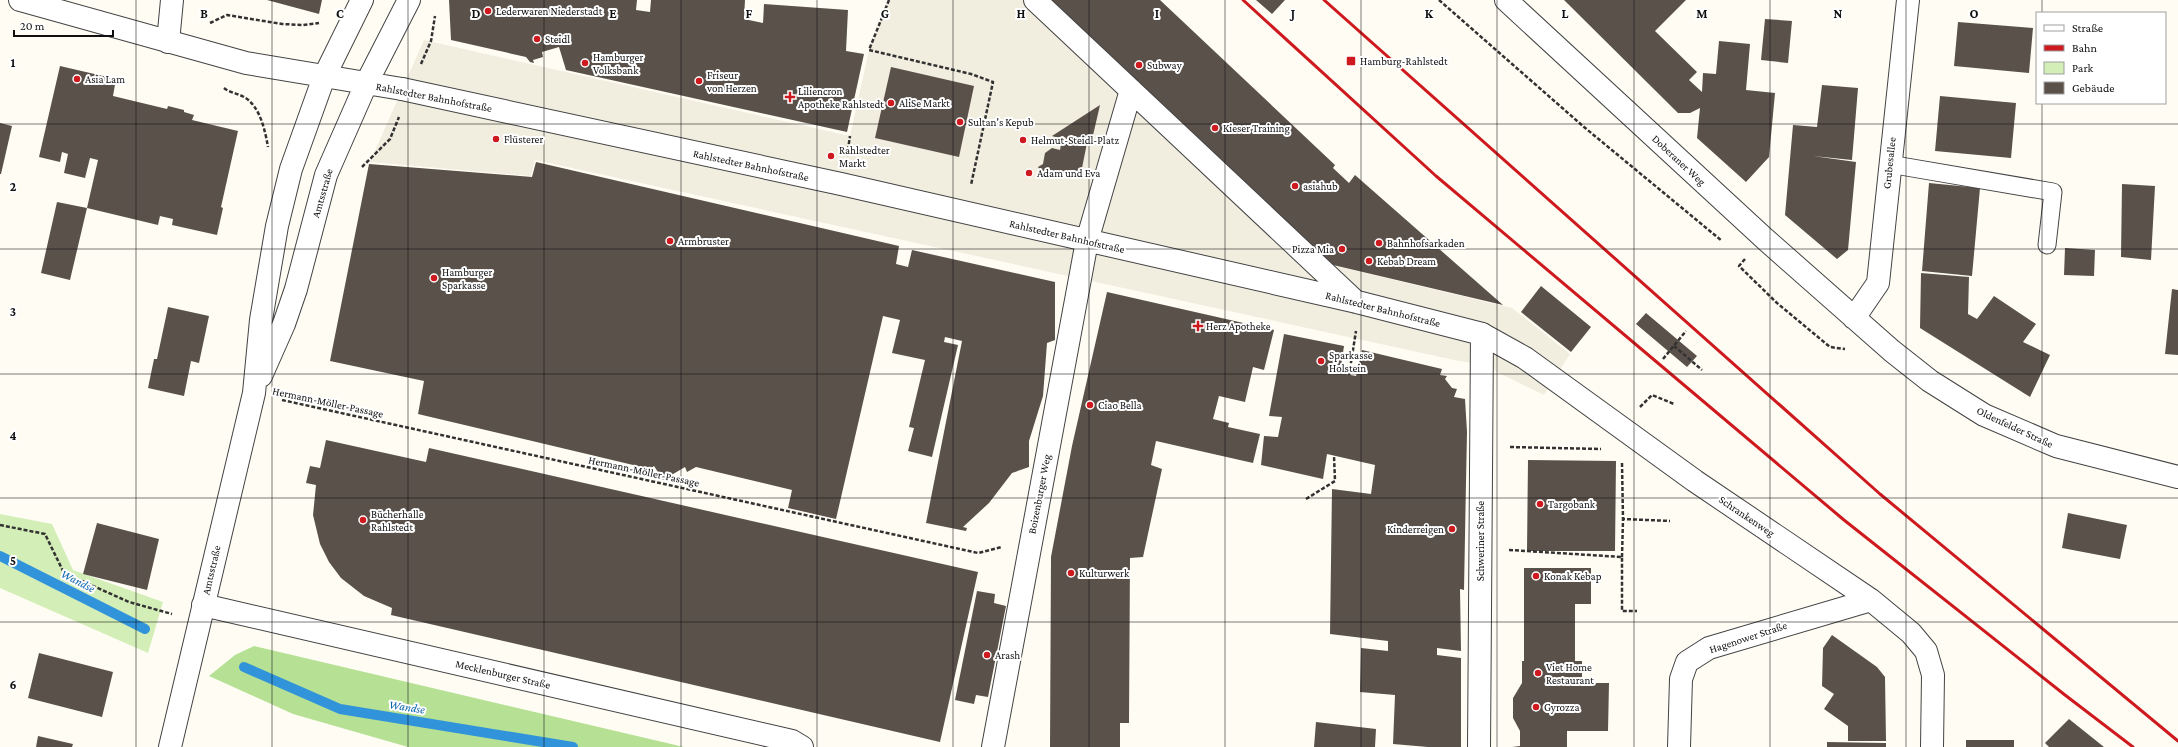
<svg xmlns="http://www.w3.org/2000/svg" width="2178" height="747" viewBox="0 0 2178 747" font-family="'Crimson Pro',serif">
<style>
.green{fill:#d3eeb7}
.forest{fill:#b6e195}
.plaza{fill:#f1eddf}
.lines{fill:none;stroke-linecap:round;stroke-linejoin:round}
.stream{stroke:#3194da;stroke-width:10}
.building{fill:#5a514b}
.service-casing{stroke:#434343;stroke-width:19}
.pedestrian-casing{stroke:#434343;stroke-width:24}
.minor-casing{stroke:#434343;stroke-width:24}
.path{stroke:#323232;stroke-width:2.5;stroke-dasharray:4 2;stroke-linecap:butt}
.service{stroke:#fff;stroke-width:17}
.pedestrian{stroke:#fff;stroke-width:22}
.minor{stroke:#fff;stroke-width:22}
.rail{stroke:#ce191e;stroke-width:3}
.grid{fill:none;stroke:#101010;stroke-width:1;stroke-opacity:0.55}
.poi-dot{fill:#ce191e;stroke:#fff;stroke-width:1.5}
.labels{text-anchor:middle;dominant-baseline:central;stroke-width:4;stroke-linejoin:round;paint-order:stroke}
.poi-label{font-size:11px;fill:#101010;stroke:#fff;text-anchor:start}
.street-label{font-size:11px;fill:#101010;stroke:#fff}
.water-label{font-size:12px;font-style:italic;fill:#0b65af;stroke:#fff}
.grid-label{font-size:13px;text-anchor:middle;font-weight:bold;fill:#101010;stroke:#fff;stroke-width:4;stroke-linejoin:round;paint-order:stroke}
</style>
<rect width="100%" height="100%" fill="#fffdf3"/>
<!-- green -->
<path class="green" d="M 0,514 L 52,524 L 73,570 L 163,602 L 148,653 L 0,588 Z"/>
<!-- forest -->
<path class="forest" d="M 254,646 L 684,747 L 408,747 L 293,714 L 209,676 L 235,655 Z"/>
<!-- plaza -->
<path class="plaza" d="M 889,0 L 1043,0 L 1331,265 L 1512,308 L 1570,354 L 1544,395 L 1481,364 L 1459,361 L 535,160 L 531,176 L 370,162 L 424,40 L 850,136 L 869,50 Z"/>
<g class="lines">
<!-- stream -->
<path class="stream" d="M 0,556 L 145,629
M 244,667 L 340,709 L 573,747"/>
</g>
<!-- building -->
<path class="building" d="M 267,0 L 322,0 L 319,14 Z
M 449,0 L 637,0 L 636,10 L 650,12 L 651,0 L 745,0 L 744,19 L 763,23 L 764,4 L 848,10 L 846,51 L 864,54 L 847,132 L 566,70 L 559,47 L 542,52 L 543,57 L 533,60 L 534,63 L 530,62 L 526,57 L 451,40 Z
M 1050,0 L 1160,0 L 1335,165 L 1333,168 L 1349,183 L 1355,175 L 1503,305 L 1333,265 Z
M 1256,0 L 1285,0 L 1272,14 Z
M 1564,0 L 1686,0 L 1655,31 L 1697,72 L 1689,80 L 1702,92 L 1703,73 L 1716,74 L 1719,41 L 1750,44 L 1746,90 L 1775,93 L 1769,157 L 1746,182 L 1697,138 L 1700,108 L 1690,113 L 1678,113 Z
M 1765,19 L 1792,21 L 1788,63 L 1761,60 Z
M 1958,22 L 2033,28 L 2029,73 L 1954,66 Z
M 60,66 L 116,79 L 113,96 L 167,109 L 168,106 L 184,110 L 184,112 L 194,115 L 192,120 L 238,131 L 221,207 L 223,208 L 217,235 L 172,225 L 173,219 L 160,216 L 158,225 L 87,208 L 98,160 L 90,158 L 85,178 L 64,173 L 68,154 L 62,152 L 60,162 L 39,157 Z
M 891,67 L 974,86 L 959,157 L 875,138 Z
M 1822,85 L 1858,88 L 1852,160 L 1813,156 L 1856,162 L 1848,250 L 1837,259 L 1785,215 L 1793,125 L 1817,127 Z
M 1940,96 L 2016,103 L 2011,158 L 1935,151 Z
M 1100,105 L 1091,144 L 1087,143 L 1080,178 L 1048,170 L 1042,174 L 1038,167 L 1043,164 L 1045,153 L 1052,148 L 1060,150 L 1062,139 L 1052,136 Z
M 0,123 L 12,126 L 1,174 L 0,174 Z
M 536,162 L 899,246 L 896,264 L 908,267 L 912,250 L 1055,282 L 1055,340 L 1047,343 L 1043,396 L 1029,441 L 1029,467 L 1012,473 L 989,503 L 963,527 L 967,528 L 966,531 L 926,523 L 962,341 L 945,337 L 944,342 L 958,345 L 932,457 L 908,451 L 914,428 L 909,427 L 925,360 L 892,353 L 900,320 L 883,316 L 836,519 L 788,508 L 792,490 L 696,467 L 687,472 L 685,467 L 663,480 L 654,466 L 650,469 L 418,414 L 424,381 L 330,361 L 369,164 L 532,177 Z
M 1929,183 L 1980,188 L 1972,276 L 1922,271 Z
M 2122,184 L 2155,186 L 2151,260 L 2121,257 Z
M 57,202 L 87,208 L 70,280 L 41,273 Z
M 2065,248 L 2095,250 L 2094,276 L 2064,275 Z
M 1921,273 L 1969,277 L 1968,314 L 1977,319 L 1994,296 L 2036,324 L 2023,342 L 2050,355 L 2030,397 L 1920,328 Z
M 1541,286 L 1591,327 L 1571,352 L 1521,312 Z
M 2172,289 L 2178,290 L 2178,355 L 2165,354 Z
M 1107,292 L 1274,330 L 1264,370 L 1253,367 L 1245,402 L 1219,396 L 1213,419 L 1229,423 L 1228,427 L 1260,434 L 1253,463 L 1156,441 L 1151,465 L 1162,469 L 1143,557 L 1130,558 L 1129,723 L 1120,723 L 1120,747 L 1050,747 L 1051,557 L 1072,446 Z
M 168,307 L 209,316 L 199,363 L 191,361 L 184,396 L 148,388 L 154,359 L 157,359 Z
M 1646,313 L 1697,356 L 1687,367 L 1636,324 Z
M 1284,334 L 1344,346 L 1340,373 L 1356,376 L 1362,350 L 1442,369 L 1440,375 L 1447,376 L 1445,379 L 1452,388 L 1457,389 L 1454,397 L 1465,399 L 1467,432 L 1466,482 L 1464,590 L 1460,589 L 1461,651 L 1437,648 L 1437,655 L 1461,658 L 1461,747 L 1428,747 L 1393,744 L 1395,695 L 1360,692 L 1361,648 L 1388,651 L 1388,641 L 1330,634 L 1332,489 L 1371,494 L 1375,465 L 1327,454 L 1323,479 L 1261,465 L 1264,436 L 1278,437 L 1282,417 L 1269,416 Z
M 326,440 L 426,462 L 429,448 L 978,572 L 940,742 L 391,615 L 392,608 L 364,596 L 341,578 L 329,562 L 320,544 L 313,515 L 316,485 L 306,483 L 310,466 L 320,468 Z
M 1528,460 L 1616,461 L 1615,551 L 1527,551 Z
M 2068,513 L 2127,525 L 2120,559 L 2062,548 Z
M 97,523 L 159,539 L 147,590 L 83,574 Z
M 1524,568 L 1591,568 L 1591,604 L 1575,604 L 1575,661 L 1582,661 L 1582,683 L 1609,683 L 1608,731 L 1567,731 L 1567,747 L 1512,747 L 1520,746 L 1520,731 L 1513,718 L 1513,698 L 1522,683 L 1522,661 L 1524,661 Z
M 977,591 L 995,594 L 994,603 L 1006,606 L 988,697 L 976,695 L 974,704 L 955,700 Z
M 1832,635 L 1877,667 L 1885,677 L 1886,741 L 1848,741 L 1848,726 L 1824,709 L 1834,694 L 1822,686 L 1823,648 Z
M 39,653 L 113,672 L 102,717 L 28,698 Z
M 2069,719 L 2104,747 L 2049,747 L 2045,743 Z
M 1316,722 L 1376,729 L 1375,747 L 1314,747 Z
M 38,736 L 73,744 L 72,747 L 36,747 Z
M 1966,740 L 2014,740 L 2014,747 L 1966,747 Z
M 1827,742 L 1886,743 L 1886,747 L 1827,747 Z"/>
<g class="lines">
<defs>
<path id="service" d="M 1889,164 L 2053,192 L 2047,245"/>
<path id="pedestrian" d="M 1035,0 L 1356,302
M 402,89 L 841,184 L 1357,302 L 1482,334 L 1479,747
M 993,747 L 1087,241 L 1131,90"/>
<path id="minor" d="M 20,0 L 246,63 L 402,89
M 1506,0 L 1765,239 L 1892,351 L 1930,381 L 1984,415 L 2056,446 L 2178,477
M 168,42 L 172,0
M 1854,318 L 1878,283 L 1908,0
M 1482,334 L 1525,358 L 1695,481 L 1871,600 L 1911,633 L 1926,651 L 1933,675 L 1932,747
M 261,376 L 284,324 L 296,289 L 326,175 L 366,84 L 409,0
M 203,605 L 792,741 L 802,747
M 170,747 L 254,393 L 261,320 L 277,226 L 291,169 L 324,77 L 362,0
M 1679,747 L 1681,679 L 1687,662 L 1709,648 L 1871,600"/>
</defs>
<!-- service casing -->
<use href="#service" class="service-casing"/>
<!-- pedestrian casing -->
<use href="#pedestrian" class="pedestrian-casing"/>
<!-- minor casing -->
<use href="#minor" class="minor-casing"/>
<!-- path -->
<path class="path" d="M 889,0 L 869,50 L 971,74 L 993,82 L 971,185
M 1439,0 L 1584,127 L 1722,241
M 210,23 L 227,15 L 282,24 L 303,25 L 319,23
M 421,64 L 431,41 L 435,16
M 224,88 C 230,93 237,93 244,97 C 260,106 265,130 268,147
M 847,156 L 850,136
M 362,167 L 390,139 L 399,117
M 1745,259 L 1739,266 L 1777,303 L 1830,347 L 1845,349
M 1674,346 L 1702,370
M 1663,359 L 1686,331
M 1349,375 L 1356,331
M 282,400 L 978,553 L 1002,547
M 1640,407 L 1652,395 L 1674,404
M 1510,447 L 1601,449
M 1622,463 L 1623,519
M 1306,499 L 1335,481 L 1334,456
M 0,525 L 45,534 L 64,573 L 129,602 L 172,614
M 1509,550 L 1622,557 L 1622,611 L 1637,611
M 1622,557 L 1623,519 L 1670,521"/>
<!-- service -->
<use href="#service" class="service"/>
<!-- pedestrian -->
<use href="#pedestrian" class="pedestrian"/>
<!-- minor -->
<use href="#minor" class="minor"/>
<!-- rail -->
<path class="rail" d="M 1243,0 L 1436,176 L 1678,380 L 1844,520 L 2065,695 L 2133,747
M 1324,0 L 1880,494 L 2178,741"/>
</g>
<!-- grid -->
<path class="grid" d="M 136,0 L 136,747M 272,0 L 272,747M 408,0 L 408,747M 544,0 L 544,747M 681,0 L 681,747M 817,0 L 817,747M 953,0 L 953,747M 1089,0 L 1089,747M 1225,0 L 1225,747M 1361,0 L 1361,747M 1497,0 L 1497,747M 1634,0 L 1634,747M 1770,0 L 1770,747M 1906,0 L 1906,747M 2042,0 L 2042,13M 2042,103 L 2042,747M 0,124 L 2178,124M 0,249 L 2178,249M 0,374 L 2178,374M 0,498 L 2178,498M 0,622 L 2178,622"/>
<!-- markers -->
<g class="poi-dot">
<circle cx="488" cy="11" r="4"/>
<circle cx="537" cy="39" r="4"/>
<rect x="1346" y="56" width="10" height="10" rx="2"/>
<circle cx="585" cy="63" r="4"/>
<circle cx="1139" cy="65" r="4"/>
<circle cx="77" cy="79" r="4"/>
<circle cx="699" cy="81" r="4"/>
<path d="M788 91h4v4h4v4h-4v4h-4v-4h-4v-4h4z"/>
<circle cx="891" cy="103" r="4"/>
<circle cx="960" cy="122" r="4"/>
<circle cx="1215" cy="128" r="4"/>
<circle cx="496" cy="139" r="4"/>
<circle cx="1023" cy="140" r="4"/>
<circle cx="831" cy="156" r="4"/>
<circle cx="1029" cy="173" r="4"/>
<circle cx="1295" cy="186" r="4"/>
<circle cx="670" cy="241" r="4"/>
<circle cx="1379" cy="243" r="4"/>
<circle cx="1342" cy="249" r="4"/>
<circle cx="1369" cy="261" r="4"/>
<circle cx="434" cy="278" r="4"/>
<path d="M1196 320h4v4h4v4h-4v4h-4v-4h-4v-4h4z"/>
<circle cx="1321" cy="361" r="4"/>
<circle cx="1090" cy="405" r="4"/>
<circle cx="1540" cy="504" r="4"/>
<circle cx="363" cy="520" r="4"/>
<circle cx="1452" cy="529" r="4"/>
<circle cx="1071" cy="573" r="4"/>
<circle cx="1536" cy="576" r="4"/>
<circle cx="987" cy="655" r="4"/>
<circle cx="1538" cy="673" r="4"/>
<circle cx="1536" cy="707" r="4"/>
</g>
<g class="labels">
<!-- poi labels -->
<g class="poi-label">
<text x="496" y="11">Lederwaren Niederstadt</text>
<text x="545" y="39">Steidl</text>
<text x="593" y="57">Hamburger<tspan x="593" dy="13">Volksbank</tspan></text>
<text x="1360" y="61">Hamburg-Rahlstedt</text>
<text x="1147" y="65">Subway</text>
<text x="707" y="75">Friseur<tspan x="707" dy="13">von Herzen</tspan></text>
<text x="85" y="79">Asia Lam</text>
<text x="798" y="91">Liliencron<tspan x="798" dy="13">Apotheke Rahlstedt</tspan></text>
<text x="899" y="103">AliSe Markt</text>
<text x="968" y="122">Sultan's Kepub</text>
<text x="1223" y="128">Kieser Training</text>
<text x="504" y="139">Flüsterer</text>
<text x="1031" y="140">Helmut-Steidl-Platz</text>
<text x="839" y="150">Rahlstedter<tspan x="839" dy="13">Markt</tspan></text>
<text x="1037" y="173">Adam und Eva</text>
<text x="1303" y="186">asiahub</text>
<text x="678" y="241">Armbruster</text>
<text x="1387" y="243">Bahnhofsarkaden</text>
<text x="1334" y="249" text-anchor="end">Pizza Mia</text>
<text x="1377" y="261">Kebab Dream</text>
<text x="442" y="272">Hamburger<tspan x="442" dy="13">Sparkasse</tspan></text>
<text x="1206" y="326">Herz Apotheke</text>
<text x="1329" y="355">Sparkasse<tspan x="1329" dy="13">Holstein</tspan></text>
<text x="1098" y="405">Ciao Bella</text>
<text x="1548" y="504">Targobank</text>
<text x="371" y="514">Bücherhalle<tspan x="371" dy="13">Rahlstedt</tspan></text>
<text x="1444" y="529" text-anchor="end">Kinderreigen</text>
<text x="1079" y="573">Kulturwerk</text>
<text x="1544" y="576">Konak Kebap</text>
<text x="995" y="655">Arash</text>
<text x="1546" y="667">Viet Home<tspan x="1546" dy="13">Restaurant</tspan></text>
<text x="1544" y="707">Gyrozza</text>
</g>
<!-- street labels -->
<g class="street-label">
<text transform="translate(434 97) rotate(11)">Rahlstedter Bahnhofstraße</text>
<text transform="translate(1679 160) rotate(43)">Doberaner Weg</text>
<text transform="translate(1889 163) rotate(-84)">Grubesallee</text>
<text transform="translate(751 165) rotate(12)">Rahlstedter Bahnhofstraße</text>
<text transform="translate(322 193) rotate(-74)">Amtsstraße</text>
<text transform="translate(1067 236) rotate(13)">Rahlstedter Bahnhofstraße</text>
<text transform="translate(1383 309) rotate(14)">Rahlstedter Bahnhofstraße</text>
<text transform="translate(328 402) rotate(12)">Hermann-Möller-Passage</text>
<text transform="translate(2015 427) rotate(25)">Oldenfelder Straße</text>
<text transform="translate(644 471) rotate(12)">Hermann-Möller-Passage</text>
<text transform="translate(1039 494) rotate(-79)">Boizenburger Weg</text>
<text transform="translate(1747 516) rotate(34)">Schrankenweg</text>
<text transform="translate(1480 541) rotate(-90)">Schweriner Straße</text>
<text transform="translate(211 570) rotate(-77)">Amtsstraße</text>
<text transform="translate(1748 637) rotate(-18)">Hagenower Straße</text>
<text transform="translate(503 674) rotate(13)">Mecklenburger Straße</text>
</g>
<!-- water labels -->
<g class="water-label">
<text transform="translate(78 581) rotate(27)">Wandse</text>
<text transform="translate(407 707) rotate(9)">Wandse</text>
</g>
</g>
<g class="grid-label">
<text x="204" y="18">B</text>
<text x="340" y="18">C</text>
<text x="476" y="18">D</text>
<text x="613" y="18">E</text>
<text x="749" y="18">F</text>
<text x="885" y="18">G</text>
<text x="1021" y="18">H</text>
<text x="1157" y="18">I</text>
<text x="1293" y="18">J</text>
<text x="1429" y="18">K</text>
<text x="1565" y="18">L</text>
<text x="1702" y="18">M</text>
<text x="1838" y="18">N</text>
<text x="1974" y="18">O</text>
<text x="13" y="67">1</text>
<text x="13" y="191">2</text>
<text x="13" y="316">3</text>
<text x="13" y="440">4</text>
<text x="13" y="565">5</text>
<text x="13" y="689">6</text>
</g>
<!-- legend -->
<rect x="2036" y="12" width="130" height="92" fill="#ffffff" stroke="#9f9f9f"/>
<rect x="2044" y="25" width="20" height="6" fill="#ffffff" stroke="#9f9f9f"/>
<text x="2072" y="32" font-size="12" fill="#101010">Straße</text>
<rect x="2044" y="45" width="20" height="6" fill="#ce191e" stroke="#9f9f9f"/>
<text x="2072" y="52" font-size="12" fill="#101010">Bahn</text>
<rect x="2044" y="62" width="20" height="12" fill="#d3eeb7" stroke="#9f9f9f"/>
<text x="2072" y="72" font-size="12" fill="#101010">Park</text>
<rect x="2044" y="82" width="20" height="12" fill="#5a514b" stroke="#9f9f9f"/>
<text x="2072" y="92" font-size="12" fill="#101010">Gebäude</text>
<!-- scale -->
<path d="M14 30v6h99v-6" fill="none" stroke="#101010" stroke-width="2"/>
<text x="20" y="30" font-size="12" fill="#101010" stroke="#ffffff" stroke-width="3" paint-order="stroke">20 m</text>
</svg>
